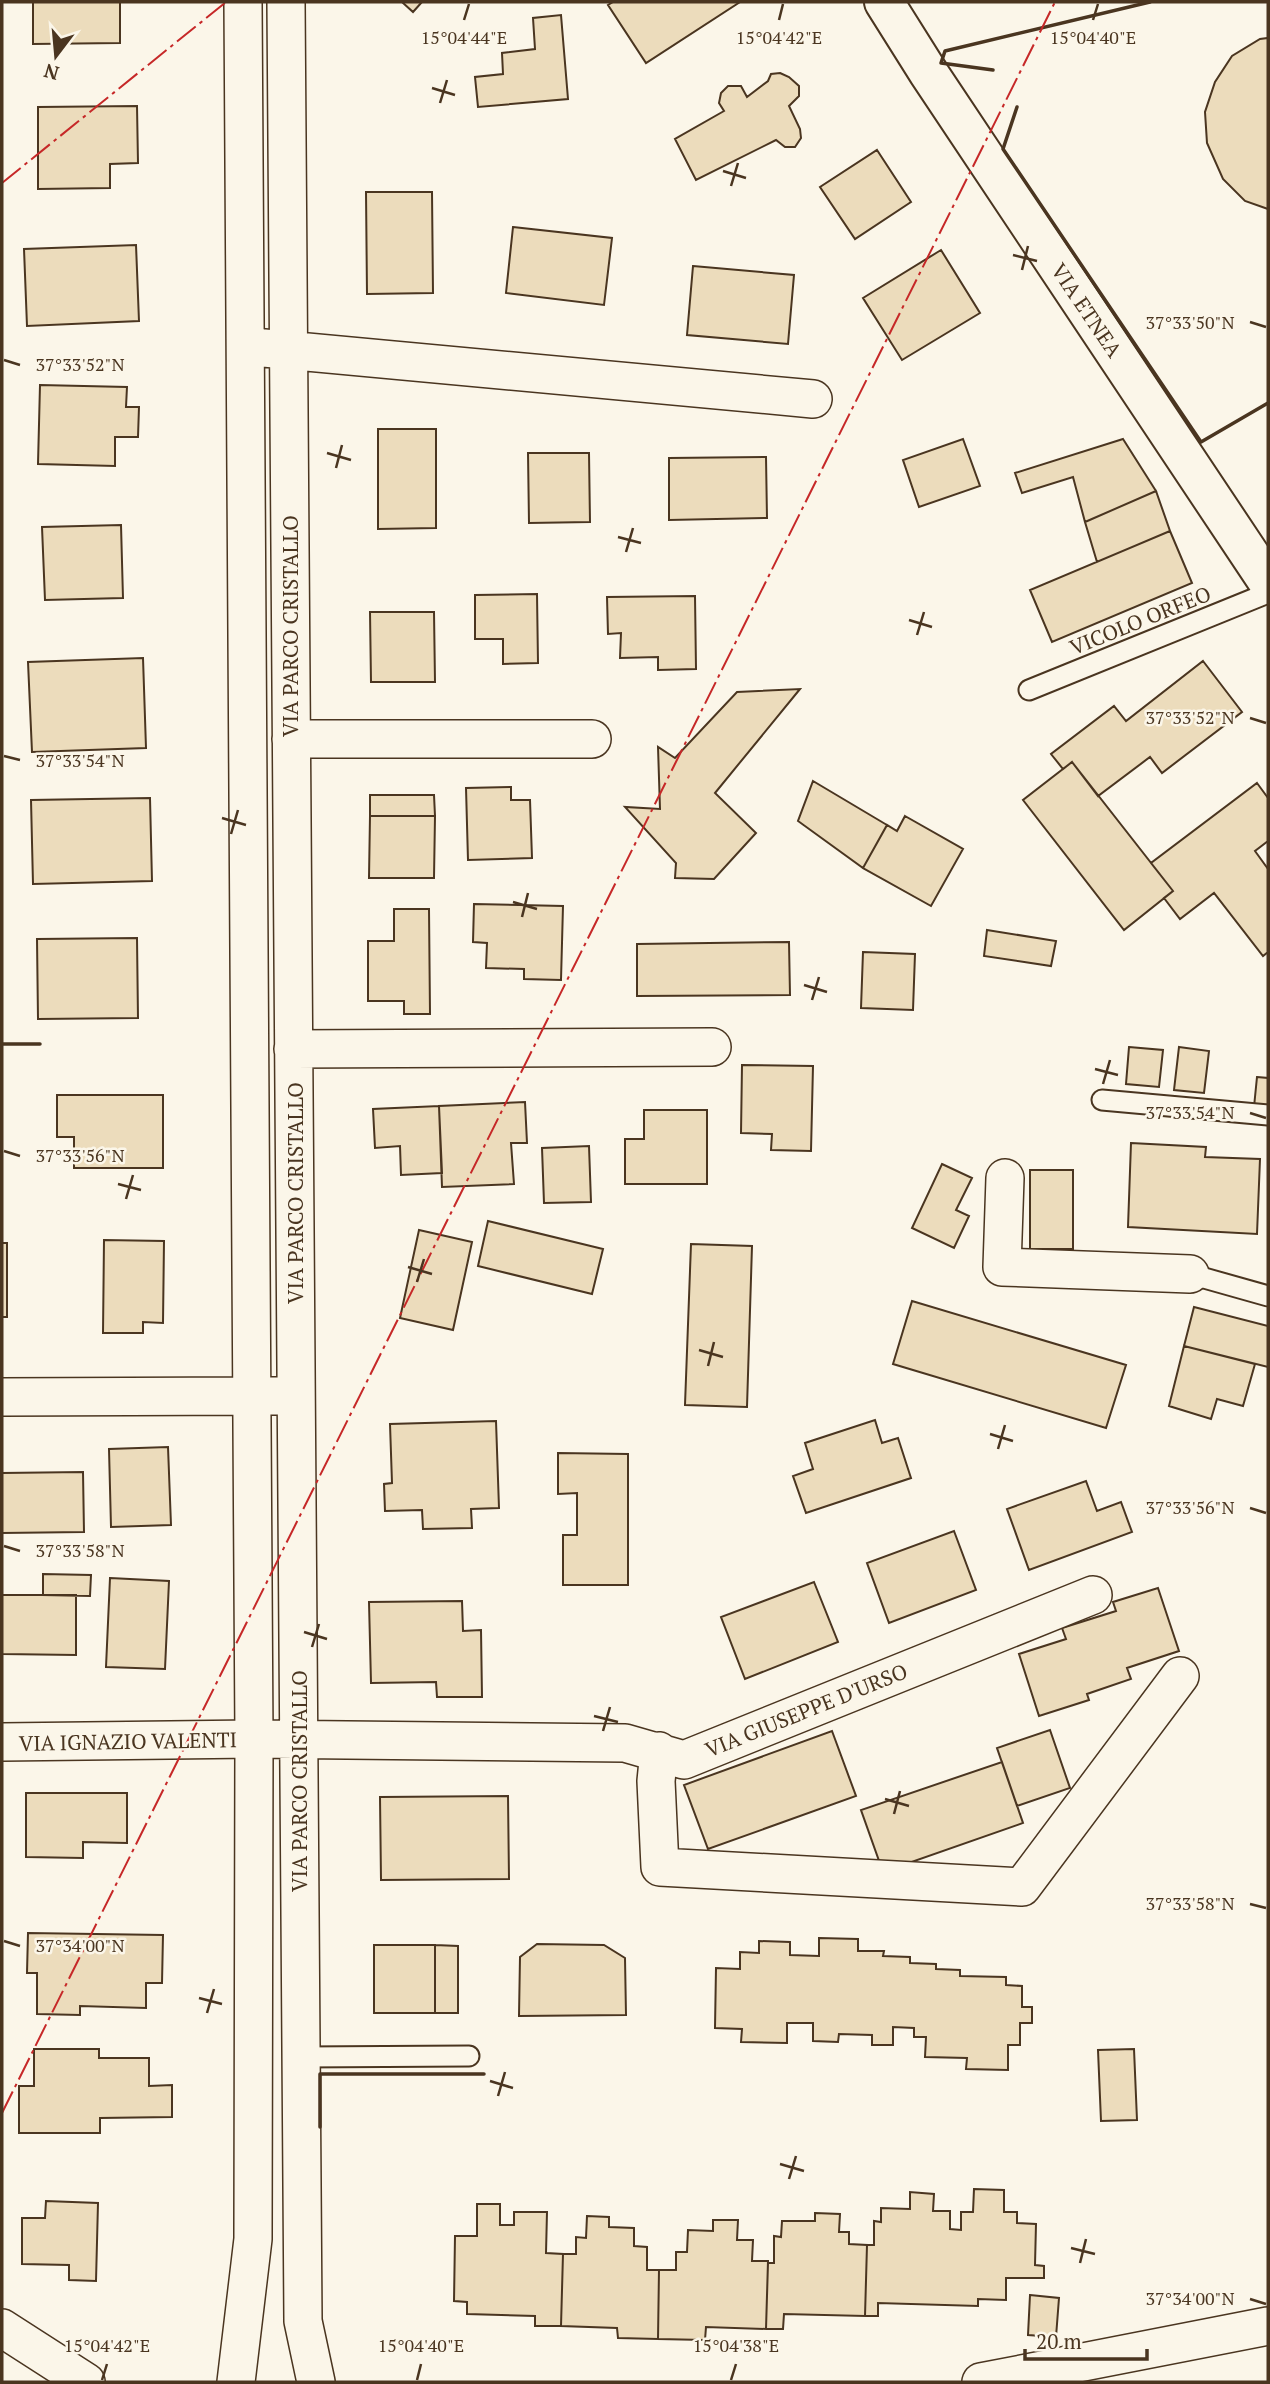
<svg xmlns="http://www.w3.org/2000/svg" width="1270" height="2384" viewBox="0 0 1270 2384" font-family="'PT Serif',serif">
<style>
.building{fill:#ecdcbc;stroke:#4a3520;stroke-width:2}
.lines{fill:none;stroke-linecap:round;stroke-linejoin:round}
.lane-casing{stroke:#4a3520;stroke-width:23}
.street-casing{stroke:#4a3520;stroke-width:40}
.secondary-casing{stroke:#4a3520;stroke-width:42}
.lane{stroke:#fbf6e9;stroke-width:19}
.street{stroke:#fbf6e9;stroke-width:37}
.secondary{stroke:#fbf6e9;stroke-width:38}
.wall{stroke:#4a3520;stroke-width:3.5}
.power{stroke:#c62828;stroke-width:2;stroke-dasharray:24 5 3.5 5;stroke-linecap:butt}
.ticks{fill:none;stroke:#4a3520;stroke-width:2.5}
.labels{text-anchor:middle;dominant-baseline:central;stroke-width:5;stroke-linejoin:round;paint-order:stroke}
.street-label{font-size:21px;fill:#4a3520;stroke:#fbf6e9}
.ticks-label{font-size:18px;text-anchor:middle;fill:#4a3520;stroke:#fbf6e9;stroke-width:5;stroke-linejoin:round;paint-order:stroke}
</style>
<rect width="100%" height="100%" fill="#fbf6e9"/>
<!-- building -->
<path class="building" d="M 33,2 L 120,2 L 120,43 L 33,44 Z
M 402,2 L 422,2 L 413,12 Z
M 613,2 L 740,2 L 646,63 L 608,5 Z
M 561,15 L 568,99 L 478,107 L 475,77 L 503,74 L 502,53 L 535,49 L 533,18 Z
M 1268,38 L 1268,209 L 1245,201 L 1223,179 L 1207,143 L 1205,112 L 1215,82 L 1232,56 L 1260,39 Z
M 780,73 L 789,77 L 799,86 L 799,96 L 789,106 L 800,129 L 801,138 L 795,147 L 785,147 L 776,140 L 696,180 L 675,139 L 724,111 L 719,103 L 721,93 L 728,86 L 741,86 L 747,97 L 768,81 L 771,74 Z
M 137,106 L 138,163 L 110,164 L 110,188 L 38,189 L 38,107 Z
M 877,150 L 911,202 L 855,239 L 820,187 Z
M 366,192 L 432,192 L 433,293 L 367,294 Z
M 513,227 L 612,238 L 604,305 L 506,293 Z
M 136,245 L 139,321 L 27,326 L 24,249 Z
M 941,250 L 980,313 L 902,360 L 863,298 Z
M 693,266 L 794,275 L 788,344 L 687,335 Z
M 40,385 L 127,387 L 126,407 L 139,407 L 138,437 L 115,437 L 115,466 L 38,464 Z
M 378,429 L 436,429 L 436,528 L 378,529 Z
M 963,439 L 980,486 L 919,507 L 903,460 Z
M 1123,439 L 1156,491 L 1085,522 L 1073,477 L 1022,493 L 1015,473 Z
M 528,453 L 589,453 L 590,522 L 529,523 Z
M 766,457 L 767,518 L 669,520 L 669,458 Z
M 1156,491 L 1170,531 L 1097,562 L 1085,522 Z
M 121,525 L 123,598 L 45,600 L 42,527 Z
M 1170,531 L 1192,583 L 1052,642 L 1030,590 Z
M 537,594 L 538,663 L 503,664 L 503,639 L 475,639 L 475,595 Z
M 695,596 L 696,669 L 658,670 L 658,657 L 620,658 L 621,633 L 608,634 L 607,597 Z
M 370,612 L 434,612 L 435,682 L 371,682 Z
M 143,658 L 146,748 L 32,752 L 28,662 Z
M 1203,661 L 1242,712 L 1162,773 L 1150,757 L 1098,796 L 1072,762 L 1063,769 L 1051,754 L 1114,706 L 1126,721 Z
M 800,689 L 715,793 L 756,833 L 714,879 L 675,878 L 676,863 L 625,807 L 660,809 L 658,747 L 675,758 L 737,692 Z
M 1072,762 L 1173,891 L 1124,930 L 1023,800 Z
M 813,781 L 887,825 L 863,868 L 798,821 Z
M 1257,783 L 1268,798 L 1268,841 L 1255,851 L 1268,869 L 1268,952 L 1263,956 L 1214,893 L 1180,919 L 1164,898 L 1173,891 L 1151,863 Z
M 511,787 L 511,800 L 530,800 L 532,858 L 468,860 L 466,788 Z
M 370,795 L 434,795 L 435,816 L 370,816 Z
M 150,798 L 152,881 L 33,884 L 31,800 Z
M 370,816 L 435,816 L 434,878 L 369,878 Z
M 905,816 L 963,849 L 931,906 L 863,868 L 887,825 L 897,831 Z
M 474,904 L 563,906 L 561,980 L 524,979 L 524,969 L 486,968 L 487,943 L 473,942 Z
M 394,909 L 429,909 L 430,1014 L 404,1014 L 404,1001 L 368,1001 L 368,941 L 394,941 Z
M 987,930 L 1056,941 L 1051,966 L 984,956 Z
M 137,938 L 138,1018 L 38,1019 L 37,939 Z
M 789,942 L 790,995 L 637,996 L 637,944 Z
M 863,952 L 915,954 L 913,1010 L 861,1008 Z
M 1129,1047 L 1163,1050 L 1159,1087 L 1126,1084 Z
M 1179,1047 L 1209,1051 L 1204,1093 L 1174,1090 Z
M 742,1065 L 813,1066 L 811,1151 L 771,1150 L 772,1134 L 741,1133 Z
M 1257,1077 L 1268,1078 L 1268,1108 L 1254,1107 Z
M 57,1095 L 163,1095 L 163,1168 L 74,1168 L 74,1137 L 57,1137 Z
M 525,1102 L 527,1143 L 511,1143 L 514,1184 L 442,1187 L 439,1106 Z
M 439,1106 L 442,1173 L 401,1175 L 400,1146 L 375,1148 L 373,1109 Z
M 644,1110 L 707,1110 L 707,1184 L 625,1184 L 625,1139 L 644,1139 Z
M 1131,1143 L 1206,1147 L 1205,1157 L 1260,1159 L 1257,1234 L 1128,1227 Z
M 589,1146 L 591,1202 L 544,1203 L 542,1148 Z
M 942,1164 L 972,1178 L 956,1210 L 969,1216 L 954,1248 L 912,1228 Z
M 1030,1170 L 1073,1170 L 1073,1249 L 1030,1249 Z
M 488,1221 L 603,1249 L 592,1294 L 478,1266 Z
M 419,1230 L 472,1242 L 453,1330 L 400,1318 Z
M 104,1240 L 164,1241 L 163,1323 L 143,1322 L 143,1333 L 103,1333 Z
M 2,1243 L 7,1243 L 7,1317 L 2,1317 Z
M 691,1244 L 752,1246 L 747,1407 L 685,1405 Z
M 912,1301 L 1126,1365 L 1106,1428 L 893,1364 Z
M 1194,1307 L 1268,1326 L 1268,1367 L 1184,1346 Z
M 1184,1346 L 1255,1364 L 1243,1406 L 1217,1399 L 1211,1419 L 1169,1406 Z
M 875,1420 L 882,1443 L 898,1438 L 911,1478 L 806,1513 L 793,1476 L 813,1469 L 805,1443 Z
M 496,1421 L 499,1508 L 471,1509 L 472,1528 L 423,1529 L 422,1510 L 385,1511 L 384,1484 L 392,1483 L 390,1424 Z
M 168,1447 L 171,1525 L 111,1527 L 109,1449 Z
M 558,1453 L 628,1454 L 628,1585 L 563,1585 L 563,1535 L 577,1535 L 577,1493 L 558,1494 Z
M 83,1472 L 84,1532 L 2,1533 L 2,1473 Z
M 1086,1481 L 1097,1511 L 1121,1502 L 1132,1532 L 1029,1570 L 1007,1509 Z
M 954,1531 L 976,1590 L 889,1623 L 867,1563 Z
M 43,1574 L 91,1575 L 90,1596 L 43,1595 Z
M 110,1578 L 169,1581 L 165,1669 L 106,1667 Z
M 814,1582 L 838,1642 L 745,1679 L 721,1617 Z
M 1158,1588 L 1179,1651 L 1127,1668 L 1131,1679 L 1087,1694 L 1089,1700 L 1039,1716 L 1019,1654 L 1066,1639 L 1062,1628 L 1116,1611 L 1113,1602 Z
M 2,1595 L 76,1595 L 76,1655 L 2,1654 Z
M 462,1601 L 463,1631 L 481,1630 L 482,1697 L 437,1697 L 436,1682 L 371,1683 L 369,1602 Z
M 1050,1730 L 1070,1788 L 1017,1806 L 997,1748 Z
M 832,1731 L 856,1796 L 708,1849 L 684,1785 Z
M 1002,1762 L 1023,1823 L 883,1872 L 861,1810 Z
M 26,1793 L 127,1793 L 127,1843 L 83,1842 L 83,1858 L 26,1857 Z
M 508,1796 L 509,1879 L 381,1880 L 380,1797 Z
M 28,1933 L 163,1935 L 162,1983 L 146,1983 L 146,2008 L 80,2006 L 80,2015 L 37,2014 L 37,1973 L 27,1973 Z
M 819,1938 L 858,1939 L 858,1951 L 884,1951 L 883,1956 L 910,1957 L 910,1963 L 936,1964 L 936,1969 L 960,1970 L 960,1976 L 1006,1977 L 1006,1985 L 1022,1986 L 1022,2007 L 1032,2007 L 1032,2023 L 1020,2023 L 1020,2045 L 1008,2045 L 1008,2070 L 966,2069 L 967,2058 L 925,2057 L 926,2037 L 914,2037 L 914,2028 L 893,2027 L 893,2045 L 872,2045 L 872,2035 L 839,2034 L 838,2042 L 813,2041 L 813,2023 L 787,2023 L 787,2043 L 741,2042 L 742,2029 L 715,2028 L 716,1968 L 740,1969 L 740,1952 L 759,1953 L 759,1941 L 790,1942 L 790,1955 L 819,1956 Z
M 537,1944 L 604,1945 L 625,1958 L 626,2015 L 519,2016 L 520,1957 Z
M 374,1945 L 435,1945 L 435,2013 L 374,2013 Z
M 435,1945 L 458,1946 L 458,2013 L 435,2013 Z
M 34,2049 L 99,2049 L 99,2058 L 149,2058 L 149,2086 L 172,2085 L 172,2117 L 100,2118 L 100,2133 L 19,2133 L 19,2086 L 34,2086 Z
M 1134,2049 L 1137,2120 L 1101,2121 L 1098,2050 Z
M 974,2189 L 1004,2190 L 1004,2212 L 1017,2212 L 1017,2223 L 1036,2224 L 1035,2265 L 1044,2266 L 1044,2278 L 1006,2278 L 1006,2300 L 978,2299 L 978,2306 L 878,2303 L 878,2316 L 865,2316 L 867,2245 L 874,2245 L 874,2221 L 881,2222 L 881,2208 L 910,2209 L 910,2192 L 934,2194 L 933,2211 L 950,2211 L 950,2229 L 961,2230 L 961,2212 L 973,2212 Z
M 46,2201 L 98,2203 L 96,2281 L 69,2280 L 69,2265 L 22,2264 L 22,2218 L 45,2218 Z
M 477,2204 L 500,2204 L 500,2225 L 514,2225 L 514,2212 L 547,2212 L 546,2253 L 563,2254 L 561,2326 L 535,2326 L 535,2316 L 467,2314 L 467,2302 L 454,2301 L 455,2236 L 477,2236 Z
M 815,2213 L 840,2214 L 839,2232 L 849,2232 L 849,2244 L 867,2245 L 865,2316 L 784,2314 L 783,2329 L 766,2329 L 768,2263 L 774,2263 L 774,2236 L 781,2237 L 782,2221 L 815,2221 Z
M 587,2216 L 609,2217 L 609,2227 L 634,2228 L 634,2246 L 647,2247 L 647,2270 L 659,2270 L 658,2339 L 618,2338 L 617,2328 L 561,2326 L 563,2254 L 576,2254 L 576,2237 L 586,2238 Z
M 713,2220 L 738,2220 L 737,2240 L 753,2240 L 752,2261 L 768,2261 L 766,2329 L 706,2327 L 705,2340 L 658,2339 L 659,2270 L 676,2270 L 676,2252 L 687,2252 L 688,2230 L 713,2231 Z
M 1030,2295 L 1059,2298 L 1056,2337 L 1028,2335 Z"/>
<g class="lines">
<defs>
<path id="lane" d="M 1029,690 L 1268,593
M 1102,1100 L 1268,1115
M 1190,1274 L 1268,1296
M 301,2057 L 469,2056"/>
<path id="street" d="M 286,2 L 303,2321 L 316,2382
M 264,348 L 813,399
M 291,739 L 592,739
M 293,1049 L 712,1047
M 1005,1178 L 1002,1267 L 1190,1274
M 2,1397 L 278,1396
M 2,1742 L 254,1739 L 625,1743 L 684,1760 L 1093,1595
M 659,1751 L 656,1781 L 660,1867 L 1022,1887 L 1180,1676
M 2,2328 L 86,2382
M 236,2382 L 253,2239 L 254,1739 L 243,2
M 981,2382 L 1268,2326"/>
<path id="secondary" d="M 884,2 L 928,72 L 1268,582"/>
</defs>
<!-- lane casing -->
<use href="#lane" class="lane-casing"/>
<!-- street casing -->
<use href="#street" class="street-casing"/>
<!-- secondary casing -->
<use href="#secondary" class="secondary-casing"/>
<!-- lane -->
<use href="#lane" class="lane"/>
<!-- street -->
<use href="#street" class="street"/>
<!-- secondary -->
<use href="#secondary" class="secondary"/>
<!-- wall -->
<path class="wall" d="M 993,70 L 941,63 L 945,51 L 1150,2
M 1017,107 L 1003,149 L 1201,442 L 1268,403
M 2,1044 L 40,1044
M 320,2127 L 320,2074 L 484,2074"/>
<!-- power -->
<path class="power" d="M 2,183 L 226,2
M 2,2113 L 1055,2"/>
</g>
<!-- ticks -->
<path class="ticks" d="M 464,20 L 469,4M 779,20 L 783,4M 1093,20 L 1098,4M 432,88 L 455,95M 440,103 L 447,80M 723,171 L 746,178M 731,186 L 738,163M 1013,255 L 1037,261M 1022,270 L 1028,246M 1250,322 L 1266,327M 4,360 L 20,365M 327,453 L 351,460M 336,468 L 342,445M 618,537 L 641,543M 626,552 L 633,528M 909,620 L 932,627M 917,635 L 924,612M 1250,718 L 1266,723M 4,756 L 20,760M 222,818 L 246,825M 231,834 L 238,810M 513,902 L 537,909M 522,917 L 528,893M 804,985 L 827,992M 812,1000 L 819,977M 1095,1069 L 1118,1075M 1103,1084 L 1110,1060M 1250,1113 L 1266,1118M 4,1151 L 20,1156M 118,1184 L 141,1190M 126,1199 L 133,1175M 408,1267 L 432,1274M 417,1282 L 424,1259M 699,1350 L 723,1357M 708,1366 L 714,1342M 990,1434 L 1013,1441M 998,1449 L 1005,1425M 1250,1508 L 1266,1513M 4,1546 L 20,1551M 304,1632 L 327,1639M 312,1647 L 319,1624M 594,1716 L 618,1722M 603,1731 L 610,1707M 885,1799 L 909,1806M 894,1814 L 900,1791M 1250,1904 L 1266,1908M 4,1941 L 20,1946M 199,1998 L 222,2004M 207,2013 L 214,1989M 490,2081 L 513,2088M 498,2096 L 505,2072M 780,2164 L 804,2171M 789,2179 L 796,2156M 1071,2248 L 1095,2254M 1080,2263 L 1086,2239M 1250,2299 L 1266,2304M 102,2380 L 107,2364M 417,2380 L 421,2364M 731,2380 L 736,2364"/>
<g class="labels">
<!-- street labels -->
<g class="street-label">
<text transform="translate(1087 310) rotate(56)">VIA ETNEA</text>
<text transform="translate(1140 620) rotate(-22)">VICOLO ORFEO</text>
<text transform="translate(290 626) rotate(-90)">VIA PARCO CRISTALLO</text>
<text transform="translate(295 1193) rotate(-90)">VIA PARCO CRISTALLO</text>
<text transform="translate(806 1710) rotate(-22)">VIA GIUSEPPE D'URSO</text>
<text transform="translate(128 1741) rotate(-1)">VIA IGNAZIO VALENTI</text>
<text transform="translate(299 1781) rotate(-90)">VIA PARCO CRISTALLO</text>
</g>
</g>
<g class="ticks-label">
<text x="464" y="44">15°04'44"E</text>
<text x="779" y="44">15°04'42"E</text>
<text x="1093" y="44">15°04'40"E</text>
<text x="1190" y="329">37°33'50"N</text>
<text x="80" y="371">37°33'52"N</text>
<text x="1190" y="724">37°33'52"N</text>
<text x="80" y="767">37°33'54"N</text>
<text x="1190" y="1119">37°33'54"N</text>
<text x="80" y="1162">37°33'56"N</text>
<text x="1190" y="1514">37°33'56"N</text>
<text x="80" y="1557">37°33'58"N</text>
<text x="1190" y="1910">37°33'58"N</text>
<text x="80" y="1952">37°34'00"N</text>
<text x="1190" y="2305">37°34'00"N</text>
<text x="107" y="2352">15°04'42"E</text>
<text x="421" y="2352">15°04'40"E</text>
<text x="736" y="2352">15°04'38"E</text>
</g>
<!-- border -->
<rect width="1270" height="2384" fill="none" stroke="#4a3520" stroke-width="7"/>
<!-- north arrow -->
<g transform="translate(56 56) rotate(196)" stroke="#fbf6e9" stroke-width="5" paint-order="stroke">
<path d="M0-5L12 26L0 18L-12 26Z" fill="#4a3520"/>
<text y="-10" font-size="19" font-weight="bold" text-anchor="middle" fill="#4a3520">N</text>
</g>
<!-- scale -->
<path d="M1025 2349v10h122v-10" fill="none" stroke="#4a3520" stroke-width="3.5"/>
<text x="1036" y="2349" font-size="21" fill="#4a3520" stroke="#fbf6e9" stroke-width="5" paint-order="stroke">20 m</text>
</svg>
